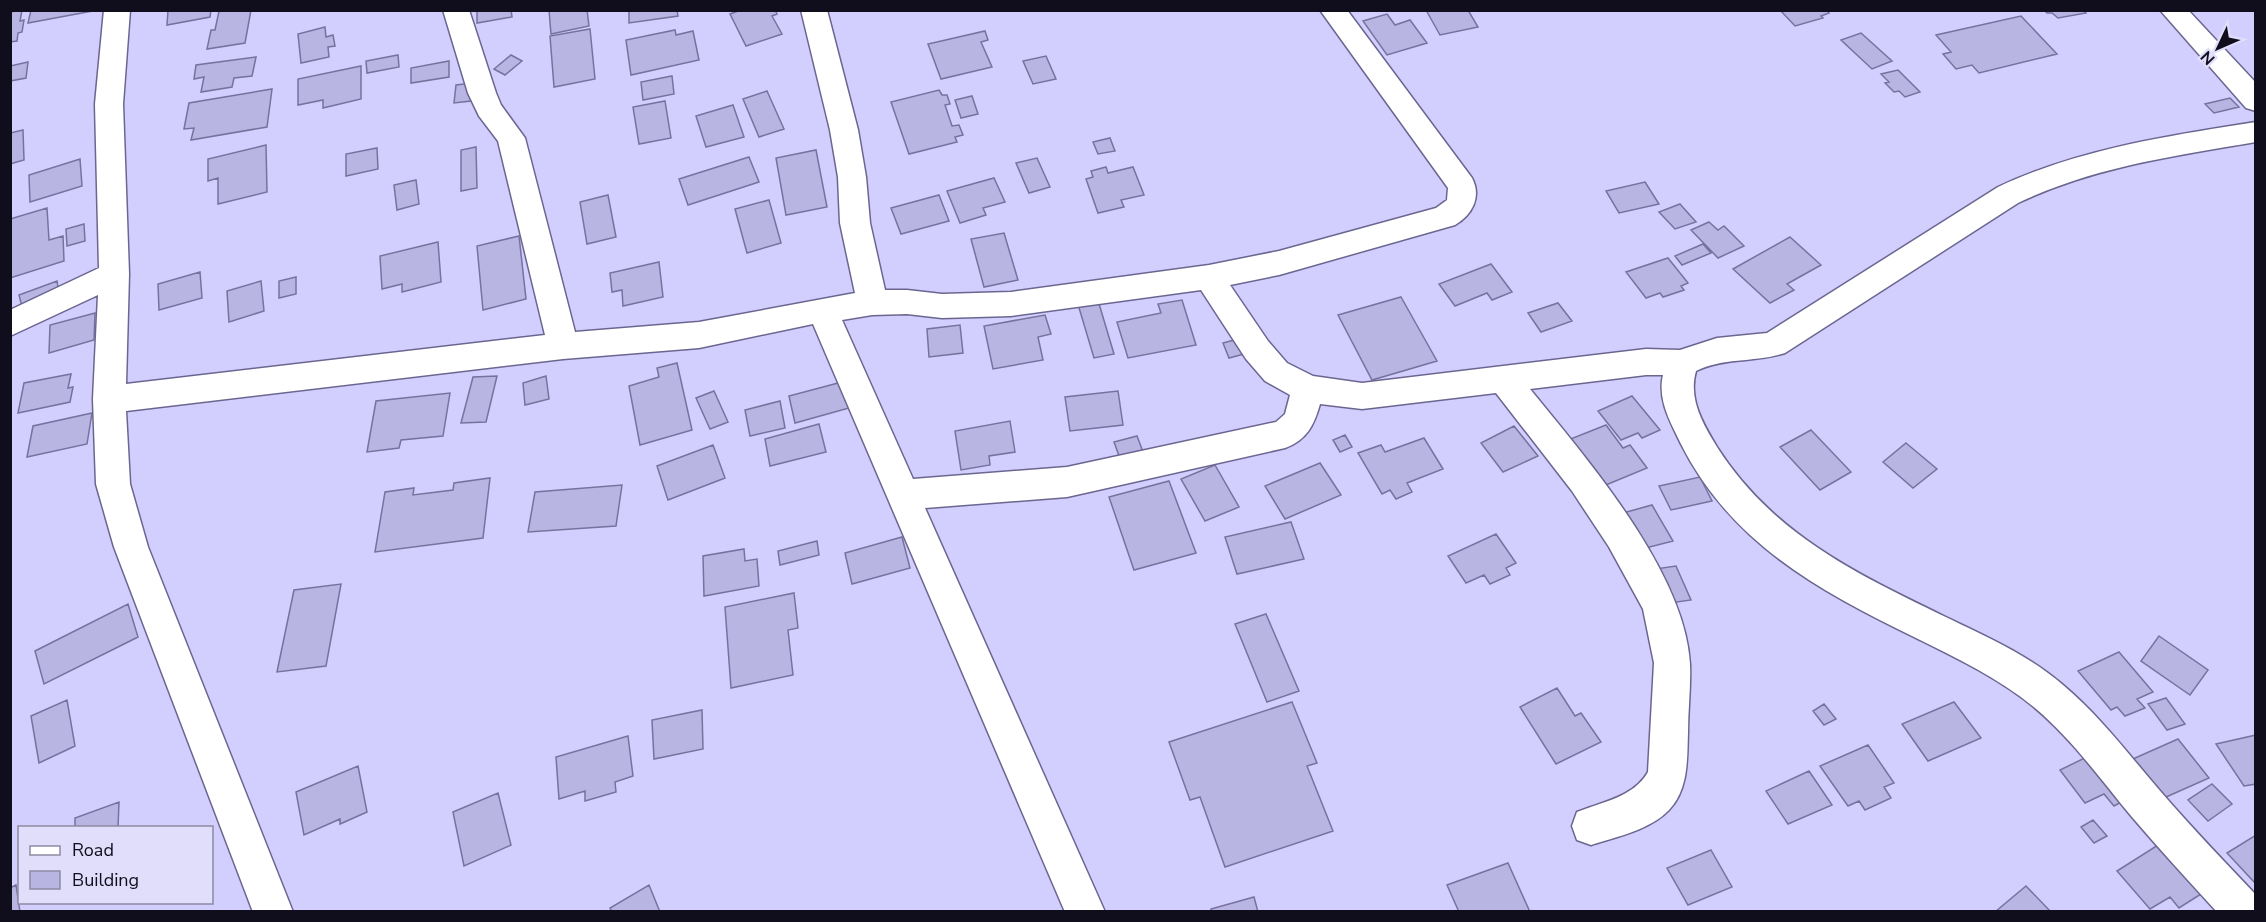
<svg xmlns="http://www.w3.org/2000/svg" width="2266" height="922" viewBox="0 0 2266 922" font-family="'Nunito Sans',sans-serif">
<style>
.building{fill:#b9b5e3;stroke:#77729d;stroke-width:1.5}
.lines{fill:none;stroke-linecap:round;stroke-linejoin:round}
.minor-casing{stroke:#6b6690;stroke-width:3}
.minor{fill:#fff;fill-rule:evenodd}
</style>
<rect width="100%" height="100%" fill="#d2cefe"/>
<!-- building -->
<path class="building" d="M 22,10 L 20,21 L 24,20 L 22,32 L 18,33 L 17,41 L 10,42 L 10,12 Z
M 31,10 L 98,10 L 28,23 Z
M 168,10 L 211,10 L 210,17 L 167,25 Z
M 251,10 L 245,43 L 207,49 L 211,30 L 215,30 L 219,11 Z
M 477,10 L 511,10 L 512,17 L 477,23 Z
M 549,10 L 587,10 L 589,26 L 551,34 Z
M 629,10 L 677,10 L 678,16 L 629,23 Z
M 741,10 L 775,10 L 777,14 L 772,16 L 782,34 L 746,46 L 730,14 Z
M 1426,10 L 1468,10 L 1478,27 L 1440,35 Z
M 1780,10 L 1826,10 L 1829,13 L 1821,16 L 1823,18 L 1795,26 Z
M 2044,10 L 2084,10 L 2086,13 L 2058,18 L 2052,13 L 2047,13 Z
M 1387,14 L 1395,25 L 1410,20 L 1427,43 L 1387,55 L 1363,21 Z
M 2021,16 L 2057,54 L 1979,73 L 1972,65 L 1956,69 L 1943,54 L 1951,52 L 1936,35 Z
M 325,27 L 326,37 L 333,35 L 335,46 L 328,47 L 329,57 L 301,63 L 298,34 Z
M 590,29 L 595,79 L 554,87 L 550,36 Z
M 675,30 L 676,35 L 693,31 L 699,60 L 631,75 L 626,40 Z
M 985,31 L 988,40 L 981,42 L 992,67 L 941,79 L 928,44 Z
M 1861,33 L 1892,61 L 1872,69 L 1841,40 Z
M 398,55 L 399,67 L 367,73 L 366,61 Z
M 511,55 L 522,61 L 505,75 L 494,69 Z
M 1046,56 L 1056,79 L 1033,84 L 1023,61 Z
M 256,57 L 252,76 L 234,78 L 232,87 L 201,92 L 204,77 L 194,79 L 196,65 Z
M 449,61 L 449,77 L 411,83 L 411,68 Z
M 28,62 L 26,78 L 10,81 L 10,66 Z
M 361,66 L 361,99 L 323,108 L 323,100 L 298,105 L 298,79 Z
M 1898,70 L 1920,92 L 1905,97 L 1899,91 L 1894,92 L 1885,83 L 1889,82 L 1881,74 Z
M 672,76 L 674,94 L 643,100 L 641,82 Z
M 473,83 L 471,101 L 454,103 L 456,85 Z
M 272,89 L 267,127 L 191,140 L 194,128 L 184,129 L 189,103 Z
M 939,90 L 942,95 L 947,95 L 950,104 L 945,105 L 952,126 L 959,125 L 963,135 L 955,137 L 957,142 L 909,154 L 891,102 Z
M 767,91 L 784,129 L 759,137 L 743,99 Z
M 972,96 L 978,114 L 961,118 L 955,100 Z
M 2230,98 L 2239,107 L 2214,113 L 2205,104 Z
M 665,101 L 671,138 L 639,144 L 633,107 Z
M 733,105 L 744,137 L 706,147 L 696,116 Z
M 23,130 L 24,160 L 10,164 L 10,133 Z
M 1110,138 L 1115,151 L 1098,154 L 1093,142 Z
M 266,145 L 267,192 L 218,204 L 218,178 L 208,181 L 208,159 Z
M 476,147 L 477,188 L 461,191 L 461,150 Z
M 377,148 L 378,169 L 346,176 L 346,154 Z
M 816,150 L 827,207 L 786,215 L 776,158 Z
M 749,157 L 759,182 L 688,205 L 679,179 Z
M 1037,158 L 1050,187 L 1029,193 L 1016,163 Z
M 80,159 L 82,186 L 30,202 L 29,175 Z
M 1106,167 L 1108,173 L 1133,167 L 1144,195 L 1121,200 L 1124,207 L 1098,213 L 1086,179 L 1093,177 L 1091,171 Z
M 994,178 L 1005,202 L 983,208 L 986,215 L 960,223 L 947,191 Z
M 416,180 L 419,204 L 397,210 L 394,185 Z
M 1645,182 L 1659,204 L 1619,213 L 1606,191 Z
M 608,195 L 616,237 L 587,244 L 580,202 Z
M 939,195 L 949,221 L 901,234 L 891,208 Z
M 769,200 L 781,243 L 747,253 L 735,209 Z
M 1680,204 L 1696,222 L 1675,229 L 1659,212 Z
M 47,208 L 49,240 L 63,236 L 64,261 L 10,278 L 10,219 Z
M 1709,222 L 1718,230 L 1724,226 L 1744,246 L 1718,258 L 1691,230 Z
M 84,224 L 85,241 L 67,246 L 66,229 Z
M 1004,233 L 1018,280 L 984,287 L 971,239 Z
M 519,236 L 526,299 L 483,310 L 477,246 Z
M 1790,237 L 1821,265 L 1787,284 L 1794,290 L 1770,303 L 1733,269 Z
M 438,242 L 441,282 L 402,292 L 402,284 L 382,289 L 380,256 Z
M 1703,244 L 1711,253 L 1682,265 L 1675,256 Z
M 1668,258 L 1688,283 L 1681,286 L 1684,290 L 1663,297 L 1660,293 L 1646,298 L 1626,272 Z
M 659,262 L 663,297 L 623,306 L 622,290 L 612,292 L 610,273 Z
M 1491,264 L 1512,292 L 1492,300 L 1487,293 L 1455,306 L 1439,284 Z
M 200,272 L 202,298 L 159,310 L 158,284 Z
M 296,277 L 296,294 L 279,298 L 279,281 Z
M 57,281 L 59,293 L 22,307 L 19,295 Z
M 261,281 L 264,311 L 229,322 L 227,291 Z
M 1097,297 L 1114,354 L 1094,358 L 1077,301 Z
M 1401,297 L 1437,361 L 1372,380 L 1338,315 Z
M 1182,300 L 1196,345 L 1128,358 L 1117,322 L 1161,313 L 1158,304 Z
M 1558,303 L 1572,321 L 1541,332 L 1528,313 Z
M 95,313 L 94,340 L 49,353 L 50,325 Z
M 1045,315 L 1051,334 L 1038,337 L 1043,360 L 993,369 L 984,326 Z
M 960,325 L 963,353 L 929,357 L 927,329 Z
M 1238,339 L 1244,354 L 1229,358 L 1223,343 Z
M 677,363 L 692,430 L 640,445 L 629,386 L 659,377 L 657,368 Z
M 71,374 L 68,388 L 73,387 L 70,402 L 18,413 L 24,383 Z
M 497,376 L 486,422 L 461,423 L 473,377 Z
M 546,376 L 549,399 L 525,405 L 523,383 Z
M 842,382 L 849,408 L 795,423 L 789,396 Z
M 714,391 L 728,422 L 710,429 L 696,398 Z
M 1118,391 L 1123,425 L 1070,431 L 1065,397 Z
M 450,393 L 443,436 L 401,440 L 399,448 L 367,452 L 376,401 Z
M 1632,396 L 1660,430 L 1642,438 L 1638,433 L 1621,440 L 1598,411 Z
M 780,401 L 785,428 L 750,436 L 745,410 Z
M 92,413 L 87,444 L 27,457 L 33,426 Z
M 1010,421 L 1015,452 L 989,456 L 990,465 L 961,470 L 955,431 Z
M 819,424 L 826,452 L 770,466 L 765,439 Z
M 1606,425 L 1623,448 L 1630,445 L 1647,468 L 1601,487 L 1568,440 Z
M 1514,426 L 1538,456 L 1503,472 L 1481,443 Z
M 1811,430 L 1851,472 L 1820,490 L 1780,447 Z
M 1345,435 L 1352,447 L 1340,452 L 1333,440 Z
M 1137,436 L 1145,457 L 1122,464 L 1114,442 Z
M 1424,438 L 1443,469 L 1407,483 L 1412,492 L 1396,499 L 1390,490 L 1382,494 L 1358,453 L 1381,445 L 1385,452 Z
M 1906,443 L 1937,469 L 1913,488 L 1883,462 Z
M 713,445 L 725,478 L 668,500 L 657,466 Z
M 1320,463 L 1341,495 L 1285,519 L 1265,486 Z
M 1215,465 L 1239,507 L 1205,521 L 1181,479 Z
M 1700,477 L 1712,501 L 1671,510 L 1659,486 Z
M 490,478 L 483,538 L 375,552 L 385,492 L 414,488 L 413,495 L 453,490 L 454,483 Z
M 1169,481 L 1196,553 L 1134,570 L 1109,497 Z
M 622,485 L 616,526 L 528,532 L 535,492 Z
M 1652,505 L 1673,541 L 1642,549 L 1623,513 Z
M 1291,522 L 1304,559 L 1237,574 L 1225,537 Z
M 1496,534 L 1516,563 L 1506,568 L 1510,575 L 1490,584 L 1484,575 L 1466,583 L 1448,556 Z
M 902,537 L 910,568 L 852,584 L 845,553 Z
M 817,541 L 819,555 L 780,565 L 778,551 Z
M 744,549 L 745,561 L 757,559 L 759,586 L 704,596 L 703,556 Z
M 1676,566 L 1691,600 L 1670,603 L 1655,569 Z
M 341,584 L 326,666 L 277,672 L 294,590 Z
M 794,593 L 798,628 L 788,630 L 793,675 L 731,688 L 725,607 Z
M 128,604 L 138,637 L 44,684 L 35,651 Z
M 1266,614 L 1299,691 L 1267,702 L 1235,624 Z
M 2159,636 L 2208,670 L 2190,695 L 2141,661 Z
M 2119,652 L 2153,692 L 2137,699 L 2145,708 L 2125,716 L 2117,707 L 2111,710 L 2078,671 Z
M 1557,688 L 1575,716 L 1581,713 L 1601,742 L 1556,764 L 1520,707 Z
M 2166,698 L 2185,724 L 2167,730 L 2148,704 Z
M 67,700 L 75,746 L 39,763 L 31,716 Z
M 1292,702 L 1317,763 L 1307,766 L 1333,831 L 1225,867 L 1200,797 L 1190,800 L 1169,742 Z
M 1954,702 L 1981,738 L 1928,761 L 1902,724 Z
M 1824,704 L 1836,719 L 1824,725 L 1813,711 Z
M 702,710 L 703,749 L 654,759 L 652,720 Z
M 2256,735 L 2256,784 L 2244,786 L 2216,744 Z
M 628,736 L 633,776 L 615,782 L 616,792 L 585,801 L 585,791 L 559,799 L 556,757 Z
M 2178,739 L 2209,778 L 2157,801 L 2126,762 Z
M 1868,745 L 1894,783 L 1884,787 L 1891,798 L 1865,810 L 1859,801 L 1848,806 L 1820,766 Z
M 2093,754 L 2129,798 L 2114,806 L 2104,794 L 2085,803 L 2060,770 Z
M 358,766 L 367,812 L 340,824 L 340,819 L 304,835 L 296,792 Z
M 1809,771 L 1832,805 L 1788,824 L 1766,791 Z
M 2212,784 L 2232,804 L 2208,821 L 2188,800 Z
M 498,793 L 511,845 L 464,866 L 453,812 Z
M 119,802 L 118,828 L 75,828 L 75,818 Z
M 2093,820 L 2107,836 L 2094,843 L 2081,827 Z
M 2256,835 L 2256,884 L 2227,853 Z
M 2158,845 L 2201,894 L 2179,908 L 2170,897 L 2150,909 L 2117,871 Z
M 1711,850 L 1732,887 L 1688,905 L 1667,868 Z
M 1508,863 L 1530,912 L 1459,912 L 1447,885 Z
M 16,885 L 20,912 L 10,912 L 10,888 Z
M 649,885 L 660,912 L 612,912 L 610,908 Z
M 2026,886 L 2051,912 L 1995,912 Z
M 1254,897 L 1258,912 L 1212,912 L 1211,909 Z"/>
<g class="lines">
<defs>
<path id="minor" d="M 104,10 L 130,10 L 123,104 L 129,274 L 126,384 L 545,335 L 498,141 L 479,116 L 468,93 L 443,10 L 469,10 L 496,93 L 501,105 L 525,138 L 575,332 L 699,322 L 855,293 L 840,223 L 838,177 L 830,130 L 801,10 L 827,10 L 858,130 L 866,177 L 870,223 L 885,290 L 907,290 L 942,294 L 1011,292 L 1209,265 L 1279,251 L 1436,208 L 1447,200 L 1448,188 L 1320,10 L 1347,10 L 1472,178 C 1482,197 1472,215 1455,225 L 1279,275 L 1230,285 L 1268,341 L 1287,363 L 1313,376 L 1362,383 L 1646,349 L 1680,350 L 1717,338 L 1767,333 L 1998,187 C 2079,149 2167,136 2256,122 L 2256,142 C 2174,156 2093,167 2018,203 L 1785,353 C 1756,363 1724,357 1696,371 C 1688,399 1703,424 1717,447 C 1773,535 1859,575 1950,619 C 1989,638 2030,656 2063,685 C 2100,716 2129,755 2161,792 C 2191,827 2224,861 2256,895 L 2256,912 L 2217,912 C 2188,880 2159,849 2132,817 C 2101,780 2072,739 2035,708 C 1999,678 1956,658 1914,637 C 1818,590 1731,543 1681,444 C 1671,423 1657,400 1663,375 L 1646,375 L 1530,389 C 1587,459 1685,572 1690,664 C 1691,686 1688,710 1688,732 C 1687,758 1689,789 1669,810 C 1650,830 1616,837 1591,845 L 1577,840 L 1572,826 L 1577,812 C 1602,802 1634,797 1648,772 L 1654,663 L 1643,609 L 1609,547 L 1572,491 L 1496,393 L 1362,409 L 1320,404 C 1314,425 1307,440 1285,448 L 1067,497 L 925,508 L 1105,912 L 1065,912 L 813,324 L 699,348 L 563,359 L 126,411 L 130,484 L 148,547 L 293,912 L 253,912 L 114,547 L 96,484 L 93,399 L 98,295 L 10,336 L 10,310 L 99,268 L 95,104 ZM 1201,290 L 1246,359 L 1265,381 L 1290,395 L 1285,414 L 1276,422 L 1067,467 L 913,479 L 842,320 L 872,315 L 907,314 L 942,318 L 1011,316 Z
M 2160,10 L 2188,10 L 2256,83 L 2256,111 L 2246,108 Z"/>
</defs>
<!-- minor casing -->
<use href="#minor" class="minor-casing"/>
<!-- minor -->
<use href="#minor" class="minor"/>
</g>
<!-- border -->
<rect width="2266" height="922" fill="none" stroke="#100d1d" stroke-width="24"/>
<!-- legend -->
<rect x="18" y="826" width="195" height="78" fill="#e0defb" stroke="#8d8aa2" stroke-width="1.5"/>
<rect x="30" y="846" width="30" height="9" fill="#ffffff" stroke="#8d8aa2" stroke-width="1.5"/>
<text x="72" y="856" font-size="18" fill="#100d1d">Road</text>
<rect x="30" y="871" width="30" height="18" fill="#b9b5e3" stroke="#8d8aa2" stroke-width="1.5"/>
<text x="72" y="886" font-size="18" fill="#100d1d">Building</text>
<!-- north arrow -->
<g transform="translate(2218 48) rotate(226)" stroke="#e0defb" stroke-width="4.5" paint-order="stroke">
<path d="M0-4.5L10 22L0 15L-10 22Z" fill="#100d1d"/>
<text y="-9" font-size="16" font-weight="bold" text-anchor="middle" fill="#100d1d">N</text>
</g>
</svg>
